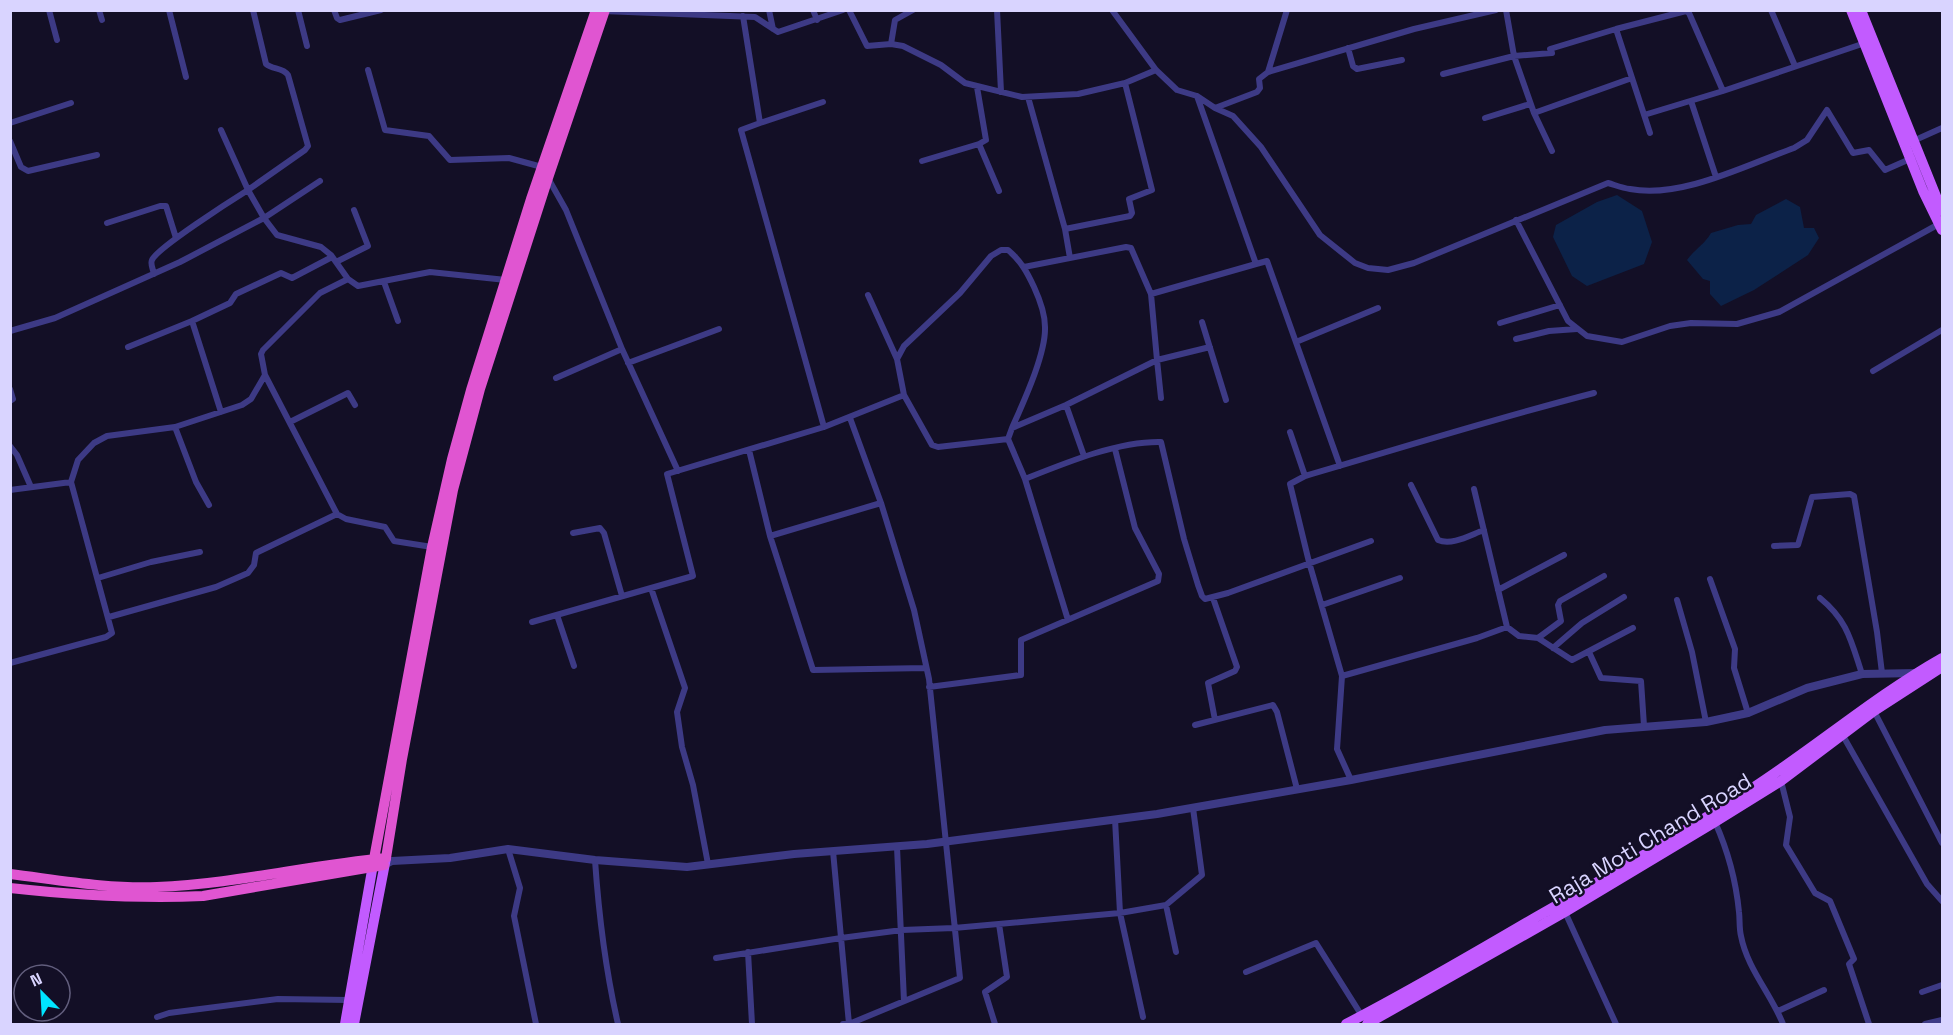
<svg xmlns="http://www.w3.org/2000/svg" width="1953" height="1035" viewBox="0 0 1953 1035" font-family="'Space Grotesk',sans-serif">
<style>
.water{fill:#0c2248}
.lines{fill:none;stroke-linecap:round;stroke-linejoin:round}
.minor{stroke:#3d3a85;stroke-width:6}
.tertiary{stroke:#3d3a85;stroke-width:8}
.primary{stroke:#c25bff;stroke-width:10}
.trunk{stroke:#e055d1;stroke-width:10}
.labels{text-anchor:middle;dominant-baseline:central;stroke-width:5;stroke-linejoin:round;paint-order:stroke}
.street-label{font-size:22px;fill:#d9d4ff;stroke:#130f26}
</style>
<rect width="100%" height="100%" fill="#130f26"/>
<!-- water -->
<path class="water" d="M 1617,195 L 1642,211 L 1652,242 L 1644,264 L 1587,286 L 1572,276 L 1553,237 L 1556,225 L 1597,202 Z
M 1786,199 L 1800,207 L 1804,228 L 1814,228 L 1819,238 L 1808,255 L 1754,290 L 1721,306 L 1710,294 L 1710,281 L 1703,279 L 1687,260 C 1695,249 1704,245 1711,233 L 1738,225 L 1751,224 L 1756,215 Z"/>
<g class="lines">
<!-- minor -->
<path class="minor" d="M 49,10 L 57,40
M 99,10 L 102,20
M 169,10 L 186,77
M 253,10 L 266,64 C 273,70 282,67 288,75 L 308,146 L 305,150 L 248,190 L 264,218 L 320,181
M 298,10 L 307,46
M 334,10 L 337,18 L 340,20 L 381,10
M 769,10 L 773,29
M 813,10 L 817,20
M 849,10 L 867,46 L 891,44 L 903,46 L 941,65 L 965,83 L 1022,97 L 1078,94 L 1125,83 L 1156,70
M 997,10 L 1001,92
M 1112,10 L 1156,70 L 1177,90 L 1197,96 L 1215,108 L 1233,116 L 1261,147 L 1320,235 L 1355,263 L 1368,268 L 1388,270 L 1414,263 L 1608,183 C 1615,185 1622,188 1630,189 C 1681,199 1746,165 1794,148 L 1807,140 L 1827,110 L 1853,153 L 1869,150 L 1885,170 L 1910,159
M 1506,10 L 1514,56 L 1534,113 L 1552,151
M 1771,10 L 1795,66
M 603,11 L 755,17 L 778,32 L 843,10
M 743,16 L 760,123 L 741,130 L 824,427
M 1616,29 L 1650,133
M 891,44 L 895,20 L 913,10
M 1348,48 L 1353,66 L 1357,69 L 1402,60
M 1550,49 L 1616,29 L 1686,11 L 1689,13 L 1723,91 L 1865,43
M 368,70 L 385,130 L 429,136 L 450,160 L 509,158 L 542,167 L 543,169
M 1268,72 L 1287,10
M 1443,74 L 1514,56 L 1552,53
M 1028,97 L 1065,229 L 1070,258
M 1691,101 L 1716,177
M 1215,108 L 1257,92 L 1260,88 L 1259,79 L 1268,72 L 1414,29 L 1496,10
M 1534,113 L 1632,78
M 1644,115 L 1723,91
M 1485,118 L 1530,104
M 10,123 L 71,103
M 760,123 L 823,102
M 10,141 L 21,167 L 28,171 L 97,155
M 1913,141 L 1942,128
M 979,144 L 999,191
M 922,161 L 979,144 L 986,140 L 977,87
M 548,178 L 566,210 L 622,349 L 678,471
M 1516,220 L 1568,321 L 1587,336 L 1622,342 L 1670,326 L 1691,323 L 1737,324 L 1779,312 L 1939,224
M 107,223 L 160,206 L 166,206 L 176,238
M 1065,229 L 1130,216 L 1132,213 L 1129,199 L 1152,190 L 1125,83
M 336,262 L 368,246 L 354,210
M 1256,264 L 1267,261 L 1340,466
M 1024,267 L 1126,247 L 1131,248 L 1151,294
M 154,274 C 153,269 150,264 152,260 C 157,248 232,200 248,190 L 221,130
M 348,279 L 320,293 L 263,350 L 261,354 L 265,375 L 337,514 L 346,519 L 385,527 L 394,541 L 432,547
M 384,282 L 398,321
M 868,295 L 897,359
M 192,321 L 230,303 L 236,294 L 281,273 L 292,278 L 332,257
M 1202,322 L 1226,400
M 1500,323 L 1560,305
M 10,331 L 55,318 L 180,262 L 264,218 L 277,235 L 321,247 L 331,255 L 348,279 L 358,286 L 430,272 L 506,280
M 1516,339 L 1549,331 L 1577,329
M 1296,342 L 1378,308
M 128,347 L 192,321 L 221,412
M 628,363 L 719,329
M 1873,371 L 1942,330
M 556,378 L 622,349
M 10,389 L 13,399 L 10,401
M 904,395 L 897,359 L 904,346 L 960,293 L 991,256 L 1001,250 L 1008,250 C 1021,261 1027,272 1034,287 C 1040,300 1045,313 1045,327 C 1046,354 1023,403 1012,428
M 1161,398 L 1157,360 L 1210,347
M 1066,405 L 1084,456
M 290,422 L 348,393 L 355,405
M 175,427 L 196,482 L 209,505
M 1290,432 L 1305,476
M 1008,439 L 1025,479 L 1068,620
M 10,446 L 17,455 L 31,487
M 749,450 L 770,536 L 813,670 L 926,668
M 1025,479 C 1065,463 1118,441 1161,442 L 1184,539 L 1198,585 L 1202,596 L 1205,599 L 1228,593 L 1371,541
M 1411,485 L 1438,540 C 1452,546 1470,535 1484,530
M 1474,489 L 1507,627
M 10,490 L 71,482
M 573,533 L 600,528 L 604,533 L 622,596
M 770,536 L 881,503
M 1774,546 L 1798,545 L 1812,497 L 1850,494 L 1854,496 L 1877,632 L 1882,673
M 98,578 L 151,562 L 200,552
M 1710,579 L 1735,649 L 1734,668 L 1748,713
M 651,588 L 685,688 L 677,712 L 682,747 L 693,785 L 708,864
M 1498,590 L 1564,555
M 1213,598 L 1237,667 L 1235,671 L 1208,683 L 1215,720
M 1820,598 C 1848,621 1851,641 1862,674
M 1677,600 L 1692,652 L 1706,722
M 1322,605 L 1400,578
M 557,615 L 574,666
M 109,617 L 216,587 L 248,573 L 254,565 L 256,553 L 260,551 L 337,514
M 532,622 L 693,576 L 667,474 L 824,427 L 904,395 L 932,445 L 938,447 L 1008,439 L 1012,428 L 1066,405 L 1157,360 L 1151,294 L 1256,264 L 1197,96
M 1538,638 L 1561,621 L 1558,605 L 1560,601 L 1604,576
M 1553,648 L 1582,623 L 1624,597
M 1589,652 L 1601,678 L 1641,681 L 1644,726
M 10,663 L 106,637 L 112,633 L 71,482 L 78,460 L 94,443 L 107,436 L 175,427 L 242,405 L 251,399 L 265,375
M 1342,676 L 1477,638 L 1507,627 L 1519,636 L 1538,638 L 1572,660 L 1633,628
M 929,687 L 1021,675 L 1021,640 L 1158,581 L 1159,574 L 1135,528 L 1115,449
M 1874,711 L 1942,843
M 1195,725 L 1273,705 L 1277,712 L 1297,789
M 1842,734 L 1927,884 L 1942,901
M 1351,780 L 1337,749 L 1342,676 L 1309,562 L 1290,484 L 1305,476 C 1401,448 1497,418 1594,393
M 1781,781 L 1790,817 L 1786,845 L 1815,893 L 1830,901 L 1854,959 L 1849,964 L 1869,1024
M 1115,819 L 1120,913 L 1143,1017
M 1715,822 C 1728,851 1736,881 1739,912 C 1740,920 1739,928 1741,936 C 1747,968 1771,994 1783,1024
M 897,847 L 904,1001
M 508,849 L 520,888 L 514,916 L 536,1024
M 833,851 L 849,1024
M 595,860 C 599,918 605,968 618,1024
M 1166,905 L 1176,952
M 1565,912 L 1616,1024
M 748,952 L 752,1024
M 716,958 L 841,938 L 902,930 L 954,928 L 1120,913 L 1166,905 L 1202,875 L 1193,808
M 1246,972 L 1316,943 L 1362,1016
M 1922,992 L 1942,985
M 1778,1011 L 1824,990
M 157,1017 L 169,1013 L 278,999 L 349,1000
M 843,1024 L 849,1024 L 960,978 L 929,679 L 914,610 L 881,503 L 850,418
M 995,1024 L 985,992 L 1007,977 L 999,924
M 1925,1024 L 1942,1020"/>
<!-- tertiary -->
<path class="tertiary" d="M 384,865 L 392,861 L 450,858 L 508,849 L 595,860 L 687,867 L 794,854 L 927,844 L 1157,814 L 1351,780 L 1605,730 L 1706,722 L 1748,713 L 1807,688 L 1862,674 L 1918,673"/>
<!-- primary -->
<path class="primary" d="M 1851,10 L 1923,191 L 1942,230
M 1861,10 L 1942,211
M 345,1024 L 374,859
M 354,1024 L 386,858
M 1346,1024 C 1410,991 1473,954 1536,917 C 1609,876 1681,834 1751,789 C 1816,747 1875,696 1942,658
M 1367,1024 L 1565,912 L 1715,822 L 1781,781 L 1874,711 L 1942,667"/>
<!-- trunk -->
<path class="trunk" d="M 374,859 L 432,547 L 452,459 L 471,390 L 531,199 L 596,10
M 10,874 C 59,880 108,889 157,887 C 234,884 309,865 386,858 L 402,759 L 453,490 L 480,389 L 548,178 L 605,10
M 10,888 C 74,895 138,899 203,896 L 384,865"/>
</g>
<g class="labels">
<!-- street labels -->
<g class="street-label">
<text transform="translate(1650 838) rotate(-31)">Raja Moti Chand Road</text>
</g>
</g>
<!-- border -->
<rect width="1953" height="1035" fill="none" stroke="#d9d4ff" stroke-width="24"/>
<!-- north arrow -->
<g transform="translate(42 993) rotate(336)"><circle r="28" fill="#130f26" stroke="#625e7d" stroke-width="1.5"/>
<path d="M0-4.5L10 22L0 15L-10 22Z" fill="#00e5ff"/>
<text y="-9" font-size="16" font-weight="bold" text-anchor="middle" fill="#d9d4ff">N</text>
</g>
</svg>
